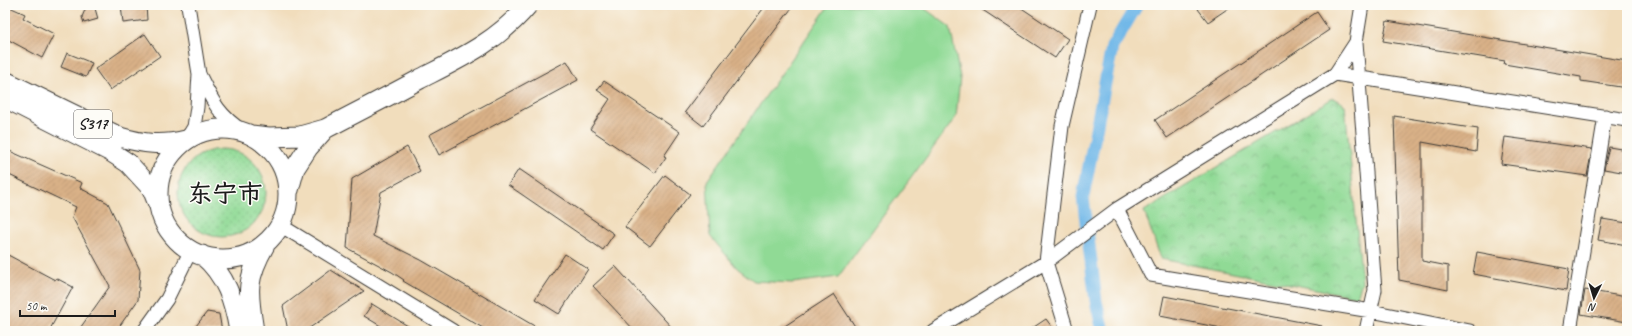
<svg xmlns="http://www.w3.org/2000/svg" width="1632" height="336" viewBox="0 0 1632 336" font-family="Caveat,'LXGW WenKai TC',sans-serif">
<style>
.grass{fill:url(#grass-dots);stroke:#567b58}
.park{fill:url(#park-crowns);stroke:#567b58}
.pitch{fill:#90da95;stroke:#567b58}
.lines{fill:none;stroke-linecap:round;stroke-linejoin:round}
.canal{stroke:#71b8e8;stroke-width:13}
.building{fill:url(#building-hatch)}
.minor-casing{stroke:#3c3934;stroke-width:15}
.highway-casing{stroke:#3c3934;stroke-width:21}
.minor{stroke:#fff;stroke-width:13}
.highway{stroke:#fff;stroke-width:19}
.labels{text-anchor:middle;dominant-baseline:central;stroke-width:3;stroke-linejoin:round;paint-order:stroke}
.shield{fill:#fdfcf7;stroke:#605f5e;stroke-width:1}
.shield-label{font-size:16px;font-weight:bold;fill:#1c1c1c}
.town-label{font-size:25px;font-weight:bold;fill:#1c1c1c;stroke:#fdfcf7}
</style>
<defs>
<pattern id="grass-dots" width="8" height="8" patternUnits="userSpaceOnUse"><rect width="8" height="8" fill="#90da95"/><path d="M2 2h.1M6 6h.1" fill="none" stroke="#7cba80" stroke-width="1.8" stroke-linecap="round"/></pattern>
<pattern id="park-crowns" width="20" height="18" patternUnits="userSpaceOnUse"><rect width="20" height="18" fill="#90da95"/><path d="M2 6a3 3 0 1 1 6 0M12 15a3 3 0 1 1 6 0" fill="none" stroke="#7cba80"/></pattern>
<pattern id="building-hatch" width="6" height="6" patternUnits="userSpaceOnUse"><rect width="6" height="6" fill="#d9b187"/><path d="M-1 1l2-2M0 6l6-6M5 7l2-2" fill="none" stroke="#ba9874"/></pattern>
</defs>
<rect width="100%" height="100%" fill="#fdfcf7"/>
<filter id="ink" filterUnits="userSpaceOnUse"><feTurbulence type="fractalNoise" baseFrequency=".025" numOctaves="2"/><feDisplacementMap in="SourceGraphic" scale="8" xChannelSelector="R" yChannelSelector="G"/><feConvolveMatrix kernelMatrix="1 2 1 2 8 2 1 2 1" color-interpolation-filters="sRGB"/></filter>
<filter id="wash" filterUnits="userSpaceOnUse"><feTurbulence type="fractalNoise" baseFrequency=".012" numOctaves="4" result="noise"/><feDisplacementMap in="SourceGraphic" scale="16" xChannelSelector="R" yChannelSelector="G"/><feGaussianBlur stdDeviation="0.9" result="paint"/><feColorMatrix in="noise" values="0 0 0 0 0 0 0 0 0 0 0 0 0 0 0 0 0 1.4 0 .05"/><feComposite in="paint" operator="in"/></filter>
<g filter="url(#wash)">
<rect width="100%" height="100%" fill="#f1ddbc"/>
<!-- grass -->
<path class="grass" d="M178 193a44 44 0 1 1 88 0a44 44 0 1 1-88 0Z"/>
<!-- park -->
<path class="park" d="M 1333,98 L 1345,105 L 1362,282 L 1357,297 L 1161,259 L 1144,211 Z"/>
<!-- pitch -->
<path class="pitch" d="M 829,5 L 920,5 L 950,27 L 960,77 L 956,117 L 838,277 L 793,283 L 754,281 L 737,268 L 710,236 L 707,181 Z"/>
<g class="lines">
<!-- canal -->
<path class="canal" d="M 1103,331 L 1096,301 L 1083,197 L 1112,47 L 1137,5"/>
</g>
<g id="blocks">
<!-- building -->
<path class="building" d="M 5,5 L 25,14 L 23,18 L 54,34 L 42,58 L 5,38 Z
M 87,5 L 94,5 L 98,19 L 84,23 L 82,17 Z
M 121,5 L 146,5 L 147,20 L 123,23 Z
M 766,5 L 794,5 L 703,126 L 685,112 Z
M 975,5 L 1017,5 L 1068,39 L 1055,58 Z
M 1203,5 L 1233,5 L 1208,22 L 1198,9 Z
M 1317,12 L 1329,30 L 1167,138 L 1155,120 Z
M 1387,21 L 1627,61 L 1627,88 L 1581,81 L 1581,77 L 1504,64 L 1505,61 L 1383,41 Z
M 145,34 L 160,56 L 110,90 L 95,69 Z
M 67,53 L 92,63 L 86,77 L 61,67 Z
M 567,61 L 578,80 L 439,155 L 429,135 Z
M 604,81 L 680,132 L 664,156 L 666,157 L 655,173 L 590,129 L 610,99 L 597,90 Z
M 1394,116 L 1478,129 L 1476,152 L 1422,142 L 1422,261 L 1448,266 L 1448,290 L 1399,280 Z
M 1505,137 L 1592,149 L 1587,176 L 1501,164 Z
M 407,147 L 420,171 L 381,192 L 373,236 L 421,260 L 543,331 L 488,331 L 403,281 L 404,280 L 392,272 L 347,248 L 352,179 Z
M 1609,147 L 1627,150 L 1627,173 L 1604,169 Z
M 5,149 L 82,183 L 80,188 L 108,203 L 140,270 L 138,300 L 116,331 L 78,331 L 110,286 L 72,217 L 76,207 L 5,173 Z
M 519,169 L 614,234 L 603,250 L 508,185 Z
M 665,175 L 690,194 L 650,246 L 625,227 Z
M 1602,219 L 1627,223 L 1627,245 L 1598,240 Z
M 1477,252 L 1569,269 L 1566,291 L 1473,274 Z
M 565,254 L 588,269 L 559,314 L 535,299 Z
M 8,255 L 55,280 L 56,278 L 73,287 L 49,331 L 5,331 L 5,260 Z
M 615,266 L 675,331 L 635,331 L 593,286 Z
M 331,270 L 364,291 L 305,331 L 288,331 L 283,306 Z
M 1585,290 L 1627,297 L 1627,322 L 1581,314 Z
M 834,294 L 858,331 L 777,331 Z
M 1164,296 L 1322,326 L 1322,331 L 1237,331 L 1160,316 Z
M 372,304 L 416,331 L 389,331 L 364,316 Z
M 207,312 L 219,314 L 222,331 L 192,331 Z
M 1046,319 L 1055,331 L 1028,331 Z"/>
</g>
</g>
<g filter="url(#ink)">
<use href="#blocks" fill-opacity="0" stroke="#3c3934" stroke-width="1"/>
<g class="lines">
<defs>
<path id="minor" d="M 188,5 L 199,74
M 1362,5 L 1356,42 L 1375,290 L 1366,331
M 1335,74 L 1627,120
M 186,140 L 194,127 L 197,107 L 199,74 C 212,100 218,115 243,131
M 1117,209 L 1151,275 L 1371,311 L 1470,331
M 280,225 L 453,331
M 144,331 L 167,299 L 191,250
M 933,331 L 1046,262 L 1117,209 L 1335,74 L 1356,42
M 1067,331 L 1046,262 L 1062,126 L 1090,5
M 1570,331 L 1605,116"/>
<path id="highway" d="M 5,81 L 120,137 C 144,144 161,146 186,140
M 5,98 L 111,152 L 128,163 L 152,189 L 158,204
M 325,129 C 357,112 389,96 420,79 C 461,58 498,41 528,5
M158 194a65 65 0 1 1 130 0a65 65 0 1 1-130 0Z
M 251,135 L 269,137 L 300,136 L 325,129 L 308,148 L 295,168 L 289,190
M 202,255 C 226,275 234,301 239,331
M 254,331 C 248,293 245,280 265,245"/>
</defs>
<!-- minor casing -->
<use href="#minor" class="minor-casing"/>
<!-- highway casing -->
<use href="#highway" class="highway-casing"/>
<!-- minor -->
<use href="#minor" class="minor"/>
<!-- highway -->
<use href="#highway" class="highway"/>
</g>
</g>
<g class="labels">
<!-- shield labels -->
<rect class="shield" x="74" y="110" width="38" height="28" rx="3"/>
<g class="shield-label">
<text x="93" y="124">S317</text>
</g>
<!-- town labels -->
<g class="town-label">
<text x="225" y="194">东宁市</text>
</g>
</g>
<!-- margin -->
<rect width="1632" height="336" fill="none" stroke="#fdfcf7" stroke-width="20"/>
<!-- north arrow -->
<g transform="translate(1594 298) rotate(185)" stroke="#fdfcf7" stroke-width="3" paint-order="stroke">
<path d="M0-3L7 15L0 10L-7 15Z" fill="#1c1c1c"/>
<text y="-6" font-size="11" font-weight="bold" text-anchor="middle" fill="#1c1c1c">N</text>
</g>
<!-- scale -->
<path d="M20 310v6h95v-6" fill="none" stroke="#1c1c1c" stroke-width="2"/>
<text x="26" y="310" font-size="12" fill="#1c1c1c" stroke="#fdfcf7" stroke-width="3" paint-order="stroke">50 m</text>
</svg>
